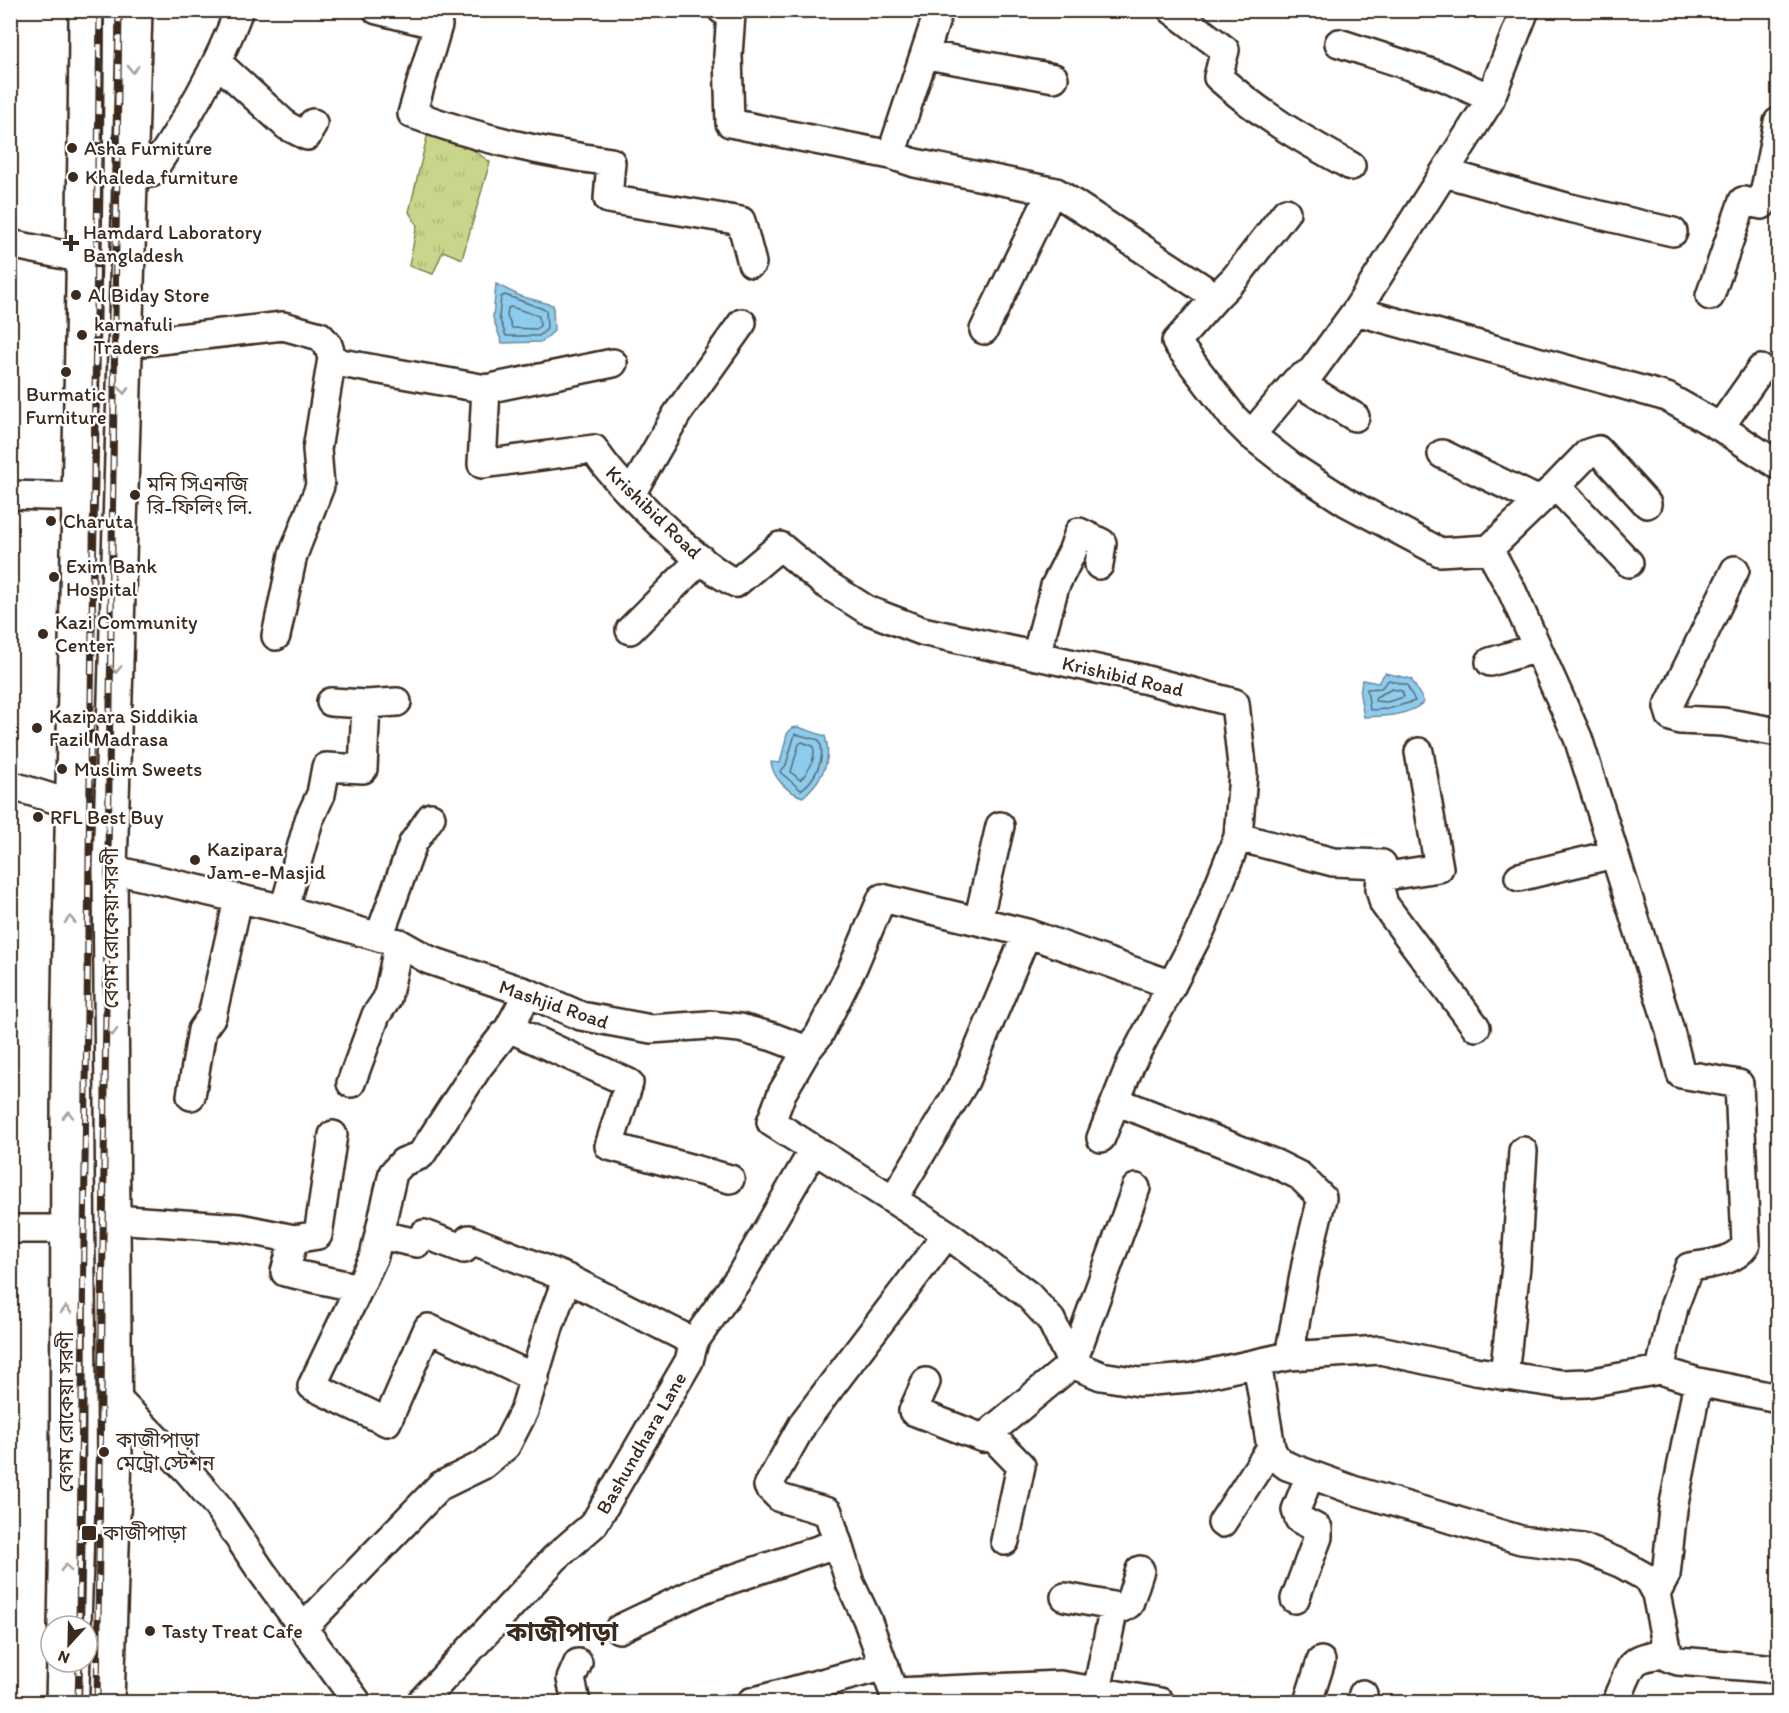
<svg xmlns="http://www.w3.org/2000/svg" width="1789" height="1713" viewBox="0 0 1789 1713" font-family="Itim,'Noto Sans Bengali',sans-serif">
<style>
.grass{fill:url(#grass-tufts);stroke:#818054;stroke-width:1.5}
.water{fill:#8dccee;stroke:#6c8b9b;stroke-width:1.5}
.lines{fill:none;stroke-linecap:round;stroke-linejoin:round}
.shore{stroke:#5c6b71;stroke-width:1.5}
.minor-casing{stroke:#3b2a1e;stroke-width:32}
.major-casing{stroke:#3b2a1e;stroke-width:38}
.minor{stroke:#fff;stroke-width:27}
.major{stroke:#fff;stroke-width:33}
.rail-casing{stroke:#3b2a1e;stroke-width:7}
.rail{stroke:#fff;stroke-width:4.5;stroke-dasharray:14;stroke-linecap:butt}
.oneway{stroke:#a79f9a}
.poi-dot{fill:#3b2a1e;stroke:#fff;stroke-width:2}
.labels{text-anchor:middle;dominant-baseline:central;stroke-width:5;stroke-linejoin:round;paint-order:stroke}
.poi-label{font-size:20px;fill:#3b2a1e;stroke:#fff;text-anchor:start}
.street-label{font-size:20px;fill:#3b2a1e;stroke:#fff}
.district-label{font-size:26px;font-weight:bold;fill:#3b2a1e;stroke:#fff}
</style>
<defs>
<pattern id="grass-tufts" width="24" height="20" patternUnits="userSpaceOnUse" patternTransform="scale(1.5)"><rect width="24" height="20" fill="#c7d68a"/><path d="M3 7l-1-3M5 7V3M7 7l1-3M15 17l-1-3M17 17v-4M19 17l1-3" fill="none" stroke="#acb877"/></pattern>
</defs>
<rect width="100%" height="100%" fill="#fff"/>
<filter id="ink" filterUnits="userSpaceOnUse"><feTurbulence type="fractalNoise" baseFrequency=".0167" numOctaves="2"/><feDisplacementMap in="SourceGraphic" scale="12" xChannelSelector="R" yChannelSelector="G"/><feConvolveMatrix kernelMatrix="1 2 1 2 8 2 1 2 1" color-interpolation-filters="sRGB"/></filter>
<g filter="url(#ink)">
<!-- grass -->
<path class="grass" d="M 428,133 L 473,150 L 490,162 L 462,259 L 443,251 L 433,274 L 409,266 L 417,225 L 409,212 Z"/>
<!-- water -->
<path class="water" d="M 496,284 L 520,296 L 553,305 L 554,331 L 542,342 L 502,343 L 493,318 Z
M 1385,673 L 1411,679 L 1424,702 C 1408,716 1385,716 1364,717 L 1360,695 L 1362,680 L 1378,683 Z
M 798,727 L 825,736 C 833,760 821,781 803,797 C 787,792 773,778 771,762 L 780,763 L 787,734 L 792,728 Z"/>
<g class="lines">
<!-- shore -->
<path class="shore" d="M 505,295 L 546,310 L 547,329 L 539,336 L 506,336 L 499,317 L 501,297 Z
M 511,307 L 539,316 L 540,326 L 536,329 L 512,328 L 507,316 L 508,308 Z
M 1389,680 L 1407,685 L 1415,701 L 1388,709 L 1370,710 L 1367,689 L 1381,688 Z
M 1392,689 L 1402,691 L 1404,697 L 1387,702 L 1375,701 L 1376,697 Z
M 795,734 L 819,740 C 827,757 815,780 801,790 L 780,772 L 786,765 Z
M 802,742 L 813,746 C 817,757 808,773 800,780 L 791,772 L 799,744 Z"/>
<defs>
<path id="minor" d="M 377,10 L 438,25 L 412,114 C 480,139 539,152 611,162 L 608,199 L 741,221 L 752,263
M 722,10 L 731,14 L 728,55 L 730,123 L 891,155 L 915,163 L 1056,192 L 1216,297 L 1176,342 L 1233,417 L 1251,435 L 1292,467 L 1346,502 L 1440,552 L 1489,549 L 1539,501
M 1172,10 L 1225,50 L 1218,77 C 1262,116 1300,138 1351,166
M 1339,43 L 1444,77 L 1490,98
M 927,55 L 1054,78
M 218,63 L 287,126 L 307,136 L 313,123
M 891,155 L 939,10
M 1445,173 L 1566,207 L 1673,232
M 130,176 L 151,173 C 186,121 217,69 239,10
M 10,244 L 84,259
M 1710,296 L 1743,201 L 1762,205 L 1778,122
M 1216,297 L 1235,278 L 1286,212
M 1356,311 L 1667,397 L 1720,427 L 1778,465
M 984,330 L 1052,191
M 125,344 L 283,326 L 320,336 L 328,345 L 332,358 L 341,363 L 486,389 L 482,464 L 594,449 C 614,483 701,568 736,583 L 780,546 L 823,582 L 867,610 L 922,631 L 1143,679 L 1235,703 L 1243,774 L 1238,837 L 1202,927 L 1131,1063 L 1101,1138
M 1296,381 L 1355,417
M 486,389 L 613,363
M 1720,427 L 1761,369
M 1251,435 L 1296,381 L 1312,371 L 1356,311 L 1489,102 L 1525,10
M 1442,454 L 1539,501 L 1556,486 L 1629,563
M 1556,486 L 1588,453 L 1598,450 L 1647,504
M 631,494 L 677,414 L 742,323
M 10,495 L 81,497
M 1489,549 L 1512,591 L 1578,738 L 1669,1027 L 1681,1074 L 1739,1084 L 1746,1244 C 1736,1262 1709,1264 1689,1267 L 1674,1307 L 1660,1370
M 1735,570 L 1668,707 L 1671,717 L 1680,720 L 1723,722 L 1778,732
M 630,630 L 701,559
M 276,636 L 293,555 L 320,486 L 317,449 L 332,358
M 1036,656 L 1055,586 L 1072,552 L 1079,532 L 1102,543 L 1099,565
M 1490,662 L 1537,648
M 331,702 L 366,704 L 397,702
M 10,785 L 74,805
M 1238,837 L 1333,862 L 1382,864 L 1380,889 L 1384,904 L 1476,1027
M 110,869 L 284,909 L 399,943 L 429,960 L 528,993 L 581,1016 L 651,1029 L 709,1025 L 740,1028 L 773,1037 L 807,1050
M 1381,877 L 1439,868 L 1419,752
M 1519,877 L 1614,854
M 284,909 L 309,820 L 321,794 L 326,767 L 363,769 L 366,704
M 978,921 L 1000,826
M 379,937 L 413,843 L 431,817
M 1172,985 L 1027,933 L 882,898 L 853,967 L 819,1035 L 807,1050 L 782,1093 L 771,1122 L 947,1234 L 1028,1295 L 1051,1320 L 1072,1364 L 1101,1376 L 1139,1382 L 1189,1378 L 1289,1356 L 1380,1350 L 1475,1371 L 1561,1384 L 1587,1383 L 1660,1370 L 1698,1382 L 1778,1398
M 509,1028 L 629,1083 L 609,1146 L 730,1179
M 351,1083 L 376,1015 L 387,999 L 399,943
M 191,1096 L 202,1030 L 212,1016 L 238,900
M 1116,1101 L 1276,1164 L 1300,1176 L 1322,1198 L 1307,1259 L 1289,1356
M 893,1200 L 965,1081 L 1027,933
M 114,1219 L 240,1228 L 294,1239 L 285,1272 L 359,1288 L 312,1386 L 387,1422 L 428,1328 L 535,1378
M 10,1229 L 66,1229
M 380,1235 L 417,1243 L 424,1234 L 464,1249 L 469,1239 L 567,1278 L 694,1342
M 294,1239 L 318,1235 L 333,1135
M 359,1288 L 374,1256 L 393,1173 L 403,1162 L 421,1155 L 479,1066 L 509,1028 L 528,993
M 1257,1363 L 1271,1448 L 1275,1457 L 1287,1466 L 1353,1490 L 1521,1540 L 1583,1548 L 1622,1564 L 1647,1578 L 1656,1594 L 1669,1658 L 1678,1661 L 1778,1669
M 1504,1376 L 1516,1266 L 1523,1151
M 926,1382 L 913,1411 L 983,1438 L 1072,1364 L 1136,1188
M 115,1397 L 188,1471 L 216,1504 L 262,1572 L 357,1702
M 990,1434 L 1021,1466 L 1005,1541
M 1222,1523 L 1271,1448
M 1656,1594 L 1666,1575 L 1673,1509 L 1698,1382
M 1065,1597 L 1123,1608 L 1129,1604 L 1140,1570
M 1295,1599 L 1318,1537 L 1318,1529 L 1299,1519 L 1296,1510 L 1310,1475
M 303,1628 L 440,1486 L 483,1465 L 506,1446 L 524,1411 L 550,1324 L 567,1278
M 619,1629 L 703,1589 L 838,1543
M 1097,1691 L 1114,1607
M 896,1692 L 1060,1685 L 1160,1702
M 1619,1694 C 1634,1660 1629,1659 1667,1653
M 421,1702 L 555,1558 L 594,1524 L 689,1361 L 694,1342 L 739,1278 L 814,1149
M 576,1702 L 571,1679 L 578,1663
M 751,1702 L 885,1666
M 897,1702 L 867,1619 L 850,1583 L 828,1512 L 780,1498 L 768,1486 L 804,1422 L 947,1234
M 1308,1702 L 1321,1661
M 1361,1702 L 1363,1694"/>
<path id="major" d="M 65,1626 C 70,1418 66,1209 69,1001 C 74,671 85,341 86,10
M 63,1702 L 64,1662
M 107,1702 L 115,1454 L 110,869 L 135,10"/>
</defs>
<!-- minor casing -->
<use href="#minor" class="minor-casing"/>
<!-- major casing -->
<use href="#major" class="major-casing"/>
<!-- minor -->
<use href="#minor" class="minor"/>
<!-- major -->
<use href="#major" class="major"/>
<defs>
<path id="rail" d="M 79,1626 L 100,10
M 78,1702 L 79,1662
M 97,1702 L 119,10"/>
</defs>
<!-- rail casing -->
<use href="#rail" class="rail-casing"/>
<!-- rail -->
<use href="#rail" class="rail"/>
</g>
<!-- one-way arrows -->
<defs><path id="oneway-chevron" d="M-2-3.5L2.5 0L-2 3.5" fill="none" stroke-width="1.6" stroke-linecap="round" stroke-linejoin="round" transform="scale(1.5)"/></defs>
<g class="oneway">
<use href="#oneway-chevron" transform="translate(133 69) rotate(92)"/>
<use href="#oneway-chevron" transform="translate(124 390) rotate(92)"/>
<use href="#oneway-chevron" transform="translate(116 669) rotate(92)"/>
<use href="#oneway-chevron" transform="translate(70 920) rotate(-89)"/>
<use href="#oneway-chevron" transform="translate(112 1032) rotate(89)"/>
<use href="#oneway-chevron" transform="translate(68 1115) rotate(-89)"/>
<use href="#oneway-chevron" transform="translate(66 1310) rotate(-90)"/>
<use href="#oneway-chevron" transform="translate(66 1568) rotate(-90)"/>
</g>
</g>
<!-- markers -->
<g class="poi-dot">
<circle cx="72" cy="148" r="6"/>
<circle cx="73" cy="177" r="6"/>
<path d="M68 234h6v6h6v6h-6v6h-6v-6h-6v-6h6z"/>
<circle cx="76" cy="295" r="6"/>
<circle cx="82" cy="335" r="6"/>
<circle cx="66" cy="372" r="6"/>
<circle cx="135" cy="495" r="6"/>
<circle cx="51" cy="521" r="6"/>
<circle cx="54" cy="577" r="6"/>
<circle cx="43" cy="634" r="6"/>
<circle cx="37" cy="728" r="6"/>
<circle cx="62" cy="769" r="6"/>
<circle cx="38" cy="817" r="6"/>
<circle cx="195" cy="860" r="6"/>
<circle cx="104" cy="1452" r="6"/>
<rect x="81" y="1525" width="16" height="16" rx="3"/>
<circle cx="150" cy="1631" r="6"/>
</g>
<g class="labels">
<!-- poi labels -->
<g class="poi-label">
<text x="84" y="148">Asha Furniture</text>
<text x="85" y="177">Khaleda furniture</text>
<text x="83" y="232">Hamdard Laboratory<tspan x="83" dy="23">Bangladesh</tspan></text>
<text x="88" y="295">Al Biday Store</text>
<text x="94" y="324">karnafuli<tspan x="94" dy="23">Traders</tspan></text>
<text x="66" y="394" text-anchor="middle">Burmatic<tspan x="66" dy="23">Furniture</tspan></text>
<text x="147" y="484">মনি সিএনজি<tspan x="147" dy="23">রি-ফিলিং লি.</tspan></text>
<text x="63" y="521">Charuta</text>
<text x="66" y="566">Exim Bank<tspan x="66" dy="23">Hospital</tspan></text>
<text x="55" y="622">Kazi Community<tspan x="55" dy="23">Center</tspan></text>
<text x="49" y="716">Kazipara Siddikia<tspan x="49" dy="23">Fazil Madrasa</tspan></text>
<text x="74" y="769">Muslim Sweets</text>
<text x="50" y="817">RFL Best Buy</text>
<text x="207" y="849">Kazipara<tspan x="207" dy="23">Jam-e-Masjid</tspan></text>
<text x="116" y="1440">কাজীপাড়া<tspan x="116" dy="23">মেট্রো স্টেশন</tspan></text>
<text x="103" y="1533">কাজীপাড়া</text>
<text x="162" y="1631">Tasty Treat Cafe</text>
</g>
<!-- street labels -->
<g class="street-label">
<text transform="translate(654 512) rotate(44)">Krishibid Road</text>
<text transform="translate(1123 676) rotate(13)">Krishibid Road</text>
<text transform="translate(111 928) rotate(-90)">বেগম রোকেয়া সরণী</text>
<text transform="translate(554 1004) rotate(19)">Mashjid Road</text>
<text transform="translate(66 1412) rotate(-90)">বেগম রোকেয়া সরণী</text>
<text transform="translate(641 1443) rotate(-60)">Bashundhara Lane</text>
</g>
<!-- district labels -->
<g class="district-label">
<text x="562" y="1632">কাজীপাড়া</text>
</g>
</g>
<!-- margin -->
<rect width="1789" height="1713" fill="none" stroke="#fff" stroke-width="36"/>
<rect x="18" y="18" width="1753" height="1677" fill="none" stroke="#3b2a1e" stroke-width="2" filter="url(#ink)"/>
<!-- north arrow -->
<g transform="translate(69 1644) rotate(202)"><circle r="28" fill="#ffffff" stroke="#b1aaa5" stroke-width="1.5"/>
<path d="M0-4.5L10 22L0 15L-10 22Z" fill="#3b2a1e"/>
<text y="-9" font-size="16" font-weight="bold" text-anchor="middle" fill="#3b2a1e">N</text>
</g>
</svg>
